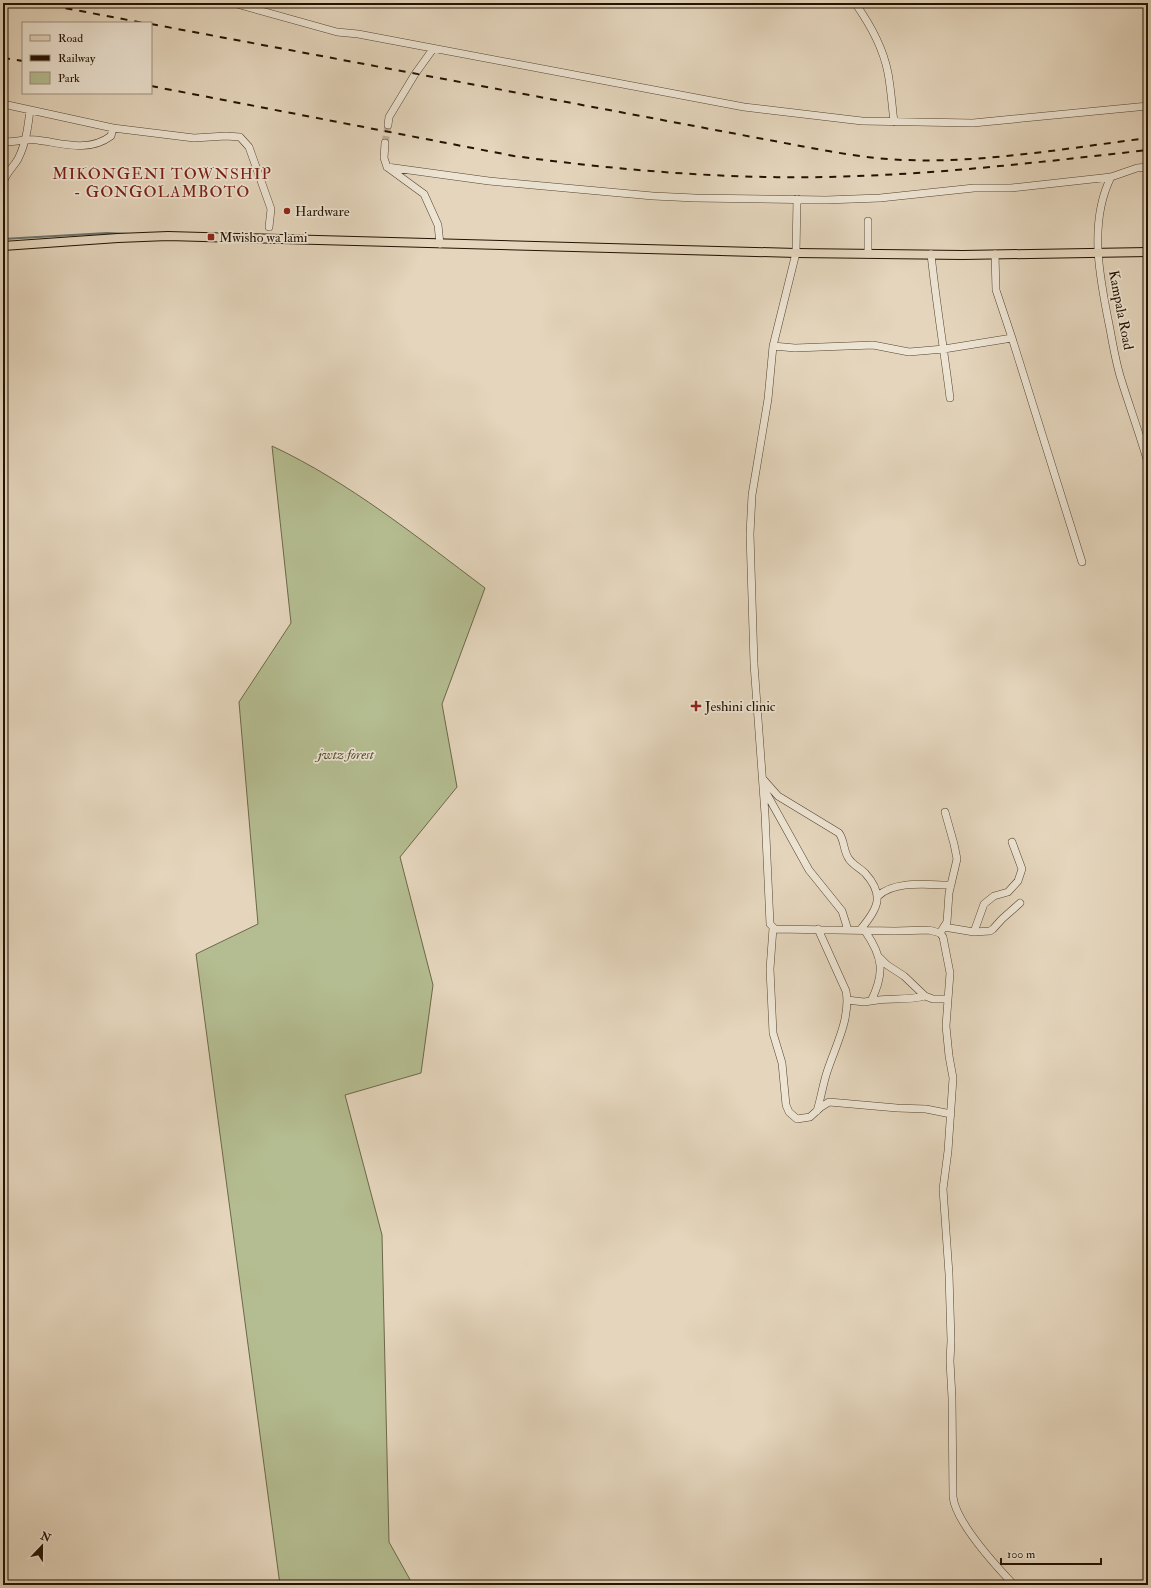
<svg xmlns="http://www.w3.org/2000/svg" width="1151" height="1588" viewBox="0 0 1151 1588" font-family="'IM FELL Double Pica',serif">
<style>
.green{fill:#b4bd91;stroke:#6c6848}
.lines{fill:none;stroke-linecap:round;stroke-linejoin:round}
.stream{stroke:#6c7471;stroke-width:2}
.minor-tunnel{stroke:#bdae96;stroke-width:7;stroke-dasharray:7 3.5;stroke-linecap:butt}
.minor-casing{stroke:#53432f;stroke-width:8}
.major-casing{stroke:#231200;stroke-width:10}
.minor{stroke:#ede4d3;stroke-width:7}
.major{stroke:#e4d5bc;stroke-width:8}
.rail{stroke:#231200;stroke-width:2;stroke-dasharray:7 7;stroke-linecap:butt}
.poi-dot{fill:#8f2418;stroke:#ede4d3;stroke-width:1.5}
.labels{text-anchor:middle;dominant-baseline:central;stroke-width:3.5;stroke-linejoin:round;paint-order:stroke}
.poi-label{font-size:14px;fill:#231200;stroke:#ede4d3;text-anchor:start}
.street-label{font-size:14px;fill:#231200;stroke:#ede4d3}
.park-label{font-size:14px;font-style:italic;fill:#564e33;stroke:#ede4d3}
.quarter-label{font-size:16px;letter-spacing:1px;fill:#7a1f14;stroke:#ede4d3}
</style>
<rect width="100%" height="100%" fill="#e4d5bc"/>
<filter id="stains"><feTurbulence type="fractalNoise" baseFrequency=".005" numOctaves="4"/><feColorMatrix values="0 0 0 0 .2 0 0 0 0 .09 0 0 0 0 .02 0 0 0 .5 -.17"/></filter>
<radialGradient id="worn" r=".72"><stop offset=".6" stop-color="#630" stop-opacity="0"/><stop offset="1" stop-color="#630" stop-opacity=".3"/></radialGradient>
<!-- green -->
<path class="green" d="M 272,446 C 349,482 417,537 485,588 L 442,704 L 457,787 L 400,857 L 433,985 L 421,1073 L 345,1095 L 382,1235 L 389,1542 L 413,1585 L 280,1585 L 196,954 L 258,924 L 239,702 L 291,623 Z"/>
<g class="lines">
<!-- stream -->
<path class="stream" d="M 3,239 L 107,233 L 130,234"/>
<!-- minor-tunnel -->
<path class="minor-tunnel" d="M 385,143 L 388,125"/>
<defs>
<path id="minor" d="M 233,3 L 337,32 L 358,34 L 744,107 L 862,121 L 973,123 L 1148,106
M 855,3 C 870,24 883,47 888,73 C 891,89 892,106 894,122
M 3,104 L 113,128 L 194,138 L 226,136 L 240,137 L 249,147 L 271,209 L 269,227
M 388,125 L 389,117 L 415,74 L 433,49
M 3,142 C 14,142 26,139 37,140 C 62,143 88,153 111,136 L 113,128
M 385,143 L 384,158 L 387,167 L 424,194 L 438,225 L 440,244
M 387,167 L 489,181 L 653,196 L 695,198 L 826,200 L 880,198 L 974,188 L 1011,188 L 1111,177 L 1137,168 L 1148,167
M 1111,177 C 1088,223 1100,280 1110,329 C 1113,346 1116,363 1121,379 C 1130,408 1140,435 1148,463
M 3,184 C 5,173 13,168 18,159 C 26,143 28,127 30,110
M 797,199 L 796,253 L 773,346 L 768,399 L 752,495 L 750,534 L 754,664 L 765,814 L 770,924 L 775,929 L 895,931 L 929,930 L 940,933 L 943,937 L 950,973 L 946,1026 L 949,1056 L 953,1078 L 948,1151 L 943,1189 L 949,1274 L 951,1341 L 950,1361 L 952,1398 L 953,1497 C 956,1522 996,1566 1014,1585
M 868,254 L 868,221
M 931,254 C 936,302 944,350 950,398
M 995,254 L 996,290 L 1012,338 L 1082,562
M 773,346 L 795,348 L 873,345 L 909,352 L 944,349 L 1012,338
M 763,779 L 778,796 L 839,833 C 845,841 843,851 849,859 C 853,865 860,868 865,873 C 886,896 877,910 860,930
M 764,789 L 809,870 L 842,911 L 848,930
M 878,896 C 895,880 928,885 951,885
M 944,927 L 974,932 L 990,931 L 993,929 L 1002,919 L 1020,903
M 773,928 L 770,969 L 773,1033 L 782,1063 L 786,1105 L 789,1112 L 797,1119 L 810,1117 L 821,1107 L 829,1102 L 897,1108 L 926,1109 L 951,1114
M 974,932 L 984,904 L 994,896 L 1008,892 L 1018,881 L 1022,869 L 1012,842
M 940,933 L 947,922 L 949,893 L 957,859 L 954,844 L 945,812
M 879,957 L 887,965 L 904,976 L 925,996 L 933,999 L 948,999
M 847,1000 L 864,1002 L 871,1001 C 885,973 883,957 865,931
M 871,1001 C 889,997 906,1001 925,996
M 817,1111 C 821,1098 823,1084 827,1072 C 835,1047 851,1018 846,991 L 818,929"/>
<path id="major" d="M 3,246 L 118,238 L 168,236 L 796,253 L 963,255 L 1148,252"/>
</defs>
<!-- minor casing -->
<use href="#minor" class="minor-casing"/>
<!-- major casing -->
<use href="#major" class="major-casing"/>
<!-- minor -->
<use href="#minor" class="minor"/>
<!-- major -->
<use href="#major" class="major"/>
<!-- rail -->
<path class="rail" d="M 38,3 L 144,23
M 151,24 L 790,144 C 828,151 867,159 905,160 C 986,163 1068,148 1148,138
M 3,58 L 23,61
M 151,86 L 514,156 C 618,170 722,179 826,177 C 934,175 1041,162 1148,150"/>
</g>
<!-- markers -->
<g class="poi-dot">
<circle cx="287" cy="211" r="4"/>
<rect x="207" y="233" width="8" height="8" rx="2"/>
<path d="M694 700h4v4h4v4h-4v4h-4v-4h-4v-4h4z"/>
</g>
<g class="labels">
<!-- poi labels -->
<g class="poi-label">
<text x="295" y="211">Hardware</text>
<text x="219" y="237">Mwisho wa lami</text>
<text x="705" y="706">Jeshini clinic</text>
</g>
<!-- street labels -->
<g class="street-label">
<text transform="translate(1121 310) rotate(79)">Kampala Road</text>
</g>
<!-- park labels -->
<g class="park-label">
<text x="346" y="754">jwtz forest</text>
</g>
<!-- quarter labels -->
<g class="quarter-label">
<text x="162" y="174">MIKONGENI TOWNSHIP<tspan x="162" dy="18">- GONGOLAMBOTO</tspan></text>
</g>
</g>
<!-- margin -->
<rect width="1151" height="1588" fill="none" stroke="#e4d5bc" stroke-width="16"/>
<rect x="4" y="4" width="1143" height="1580" fill="none" stroke="#231200" stroke-width="2"/>
<rect x="8" y="8" width="1135" height="1572" fill="none" stroke="#231200"/>
<!-- legend -->
<rect x="22" y="22" width="130" height="72" fill="#ede4d3" stroke="#9c907f"/>
<rect x="30" y="35" width="20" height="6" fill="#e4d5bc" stroke="#9c907f"/>
<text x="58" y="42" font-size="12" fill="#231200">Road</text>
<rect x="30" y="55" width="20" height="6" fill="#231200" stroke="#9c907f"/>
<text x="58" y="62" font-size="12" fill="#231200">Railway</text>
<rect x="30" y="72" width="20" height="12" fill="#b4bd91" stroke="#9c907f"/>
<text x="58" y="82" font-size="12" fill="#231200">Park</text>
<!-- north arrow -->
<g transform="translate(42 1546) rotate(22)" stroke="#ede4d3" stroke-width="3" paint-order="stroke">
<path d="M0-3L7 15L0 10L-7 15Z" fill="#231200"/>
<text y="-6" font-size="11" font-weight="bold" text-anchor="middle" fill="#231200">N</text>
</g>
<!-- scale -->
<path d="M1001 1558v6h100v-6" fill="none" stroke="#231200" stroke-width="2"/>
<text x="1007" y="1558" font-size="12" fill="#231200" stroke="#ede4d3" stroke-width="3" paint-order="stroke">100 m</text>
<rect width="100%" height="100%" filter="url(#stains)"/>
<rect width="100%" height="100%" fill="url(#worn)"/>
</svg>
